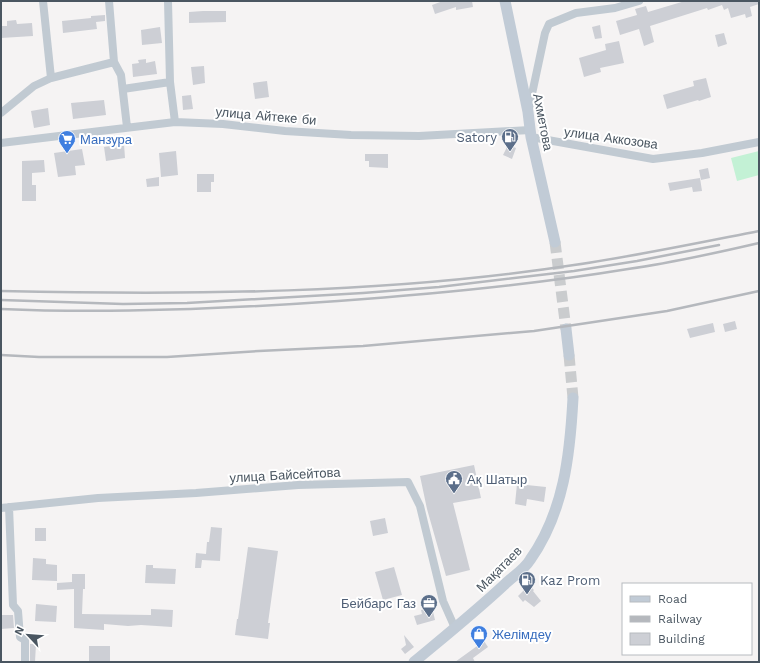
<svg xmlns="http://www.w3.org/2000/svg" width="760" height="663" viewBox="0 0 760 663" font-family="'Work Sans',sans-serif">
<style>
.green{fill:#c3f1d5}
.building{fill:#cdcfd5}
.lines{fill:none;stroke-linecap:round;stroke-linejoin:round}
.secondary-tunnel{stroke:#caccce;stroke-width:11;stroke-dasharray:11 5.5;stroke-linecap:butt}
.minor{stroke:#c1cad2;stroke-width:8}
.secondary{stroke:#c1cbd6;stroke-width:11}
.rail{stroke:#b5b8bd;stroke-width:2.5}
.labels{text-anchor:middle;dominant-baseline:central;stroke-width:4;stroke-linejoin:round;paint-order:stroke}
.street-label{font-size:13px;fill:#4a5661;stroke:#fff}
.service-label{font-size:13px;fill:#4e5e75;stroke:#fff;text-anchor:end}
.shop-label{font-size:13px;fill:#366cbe;stroke:#fff;text-anchor:start}
</style>
<rect width="100%" height="100%" fill="#f5f3f3"/>
<!-- green -->
<path class="green" d="M 759,151 L 759,175 L 737,181 L 731,158 Z"/>
<!-- building -->
<path class="building" d="M 443,1 L 472,1 L 473,7 L 456,10 L 456,7 L 435,14 L 432,5 Z
M 685,1 L 759,1 L 759,4 L 750,7 L 752,16 L 746,18 L 745,14 L 731,18 L 728,8 L 724,10 L 722,5 L 708,10 L 707,8 L 650,26 L 654,42 L 644,46 L 639,29 L 620,35 L 616,21 L 637,15 L 635,9 L 646,6 L 648,12 Z
M 203,11 L 226,11 L 226,22 L 189,23 L 189,12 Z
M 105,15 L 105,21 L 96,22 L 97,29 L 63,33 L 62,21 L 91,18 L 91,16 Z
M 16,20 L 17,24 L 32,23 L 33,36 L 1,38 L 1,26 L 7,26 L 7,21 Z
M 600,25 L 602,38 L 595,39 L 592,27 Z
M 160,27 L 162,43 L 142,45 L 141,30 Z
M 724,33 L 727,44 L 718,47 L 715,35 Z
M 619,41 L 624,63 L 600,68 L 601,72 L 584,77 L 579,58 L 606,50 L 605,44 Z
M 146,59 L 146,63 L 155,61 L 157,74 L 133,77 L 132,64 L 139,63 L 138,60 Z
M 204,66 L 205,83 L 193,85 L 191,67 Z
M 706,78 L 711,97 L 699,101 L 698,100 L 667,109 L 663,95 L 694,86 L 693,81 Z
M 267,81 L 269,97 L 255,99 L 253,83 Z
M 191,95 L 193,109 L 183,110 L 182,96 Z
M 104,100 L 106,115 L 73,119 L 71,103 Z
M 48,108 L 50,125 L 34,128 L 31,111 Z
M 124,144 L 125,158 L 106,161 L 104,147 Z
M 508,145 L 516,148 L 512,159 L 503,155 Z
M 82,149 L 85,165 L 75,166 L 76,175 L 58,177 L 54,153 Z
M 176,151 L 178,175 L 161,177 L 159,153 Z
M 365,154 L 388,154 L 388,168 L 369,167 L 369,161 L 365,161 Z
M 44,160 L 45,172 L 32,173 L 32,185 L 36,185 L 36,201 L 22,201 L 22,161 Z
M 708,168 L 710,178 L 701,180 L 699,170 Z
M 197,174 L 214,174 L 214,182 L 211,182 L 211,192 L 197,192 Z
M 159,177 L 159,186 L 147,187 L 146,179 Z
M 700,178 L 702,191 L 693,192 L 692,187 L 670,191 L 668,183 Z
M 735,321 L 737,329 L 725,332 L 723,324 Z
M 713,323 L 715,332 L 690,338 L 687,329 Z
M 474,465 L 481,498 L 453,503 L 470,570 L 446,576 L 427,509 L 420,476 Z
M 517,484 L 546,487 L 544,502 L 527,499 L 526,506 L 515,504 Z
M 385,518 L 388,533 L 373,536 L 370,521 Z
M 211,527 L 222,528 L 220,561 L 202,560 L 201,568 L 195,568 L 196,553 L 206,554 L 207,542 L 209,542 Z
M 35,528 L 46,528 L 46,541 L 35,541 Z
M 248,547 L 278,551 L 268,623 L 270,623 L 268,639 L 235,635 L 237,619 L 238,619 Z
M 33,558 L 46,559 L 46,564 L 57,565 L 57,581 L 32,580 Z
M 146,565 L 153,565 L 153,568 L 176,569 L 175,584 L 145,583 Z
M 394,567 L 402,595 L 383,600 L 375,572 Z
M 72,574 L 85,574 L 85,589 L 83,589 L 82,614 L 151,615 L 151,609 L 173,610 L 172,627 L 141,625 L 128,626 L 104,624 L 104,630 L 74,628 L 74,589 L 57,590 L 57,583 L 72,582 Z
M 529,585 L 534,590 L 533,591 L 541,601 L 534,607 L 525,600 L 523,602 L 518,596 Z
M 36,604 L 57,606 L 56,622 L 35,621 Z
M 432,607 L 435,620 L 417,625 L 414,616 L 422,614 L 421,610 Z
M 1,615 L 13,615 L 14,628 L 1,629 Z
M 404,635 L 414,647 L 405,654 L 401,649 L 406,645 Z
M 484,641 L 488,647 L 473,658 L 475,662 L 455,662 Z
M 30,644 L 36,644 L 35,662 L 30,662 Z
M 89,646 L 110,646 L 110,662 L 89,662 Z"/>
<g class="lines">
<!-- secondary-tunnel -->
<path class="secondary-tunnel" d="M 555,242 L 566,329
M 569,355 L 573,398"/>
<!-- minor -->
<path class="minor" d="M 43,1 L 51,78
M 109,1 L 114,62 L 121,75 L 127,127
M 168,1 L 170,82 L 175,122
M 123,89 L 170,82
M 529,108 L 545,33 L 549,24 L 576,13 L 615,8 L 639,1
M 1,113 L 34,86 L 51,78 L 114,62
M 531,137 L 653,159 L 702,153 L 759,142
M 1,143 L 175,122 L 223,124 L 285,131 L 351,135 L 419,136 L 530,130
M 9,507 L 13,605 L 18,611 L 20,637 L 25,640 L 25,662
M 1,508 L 98,498 L 196,493 L 298,485 L 408,482 L 420,506 L 443,601 L 455,628"/>
<!-- secondary -->
<path class="secondary" d="M 505,1 L 528,112 L 531,137 L 555,242
M 566,329 L 569,355
M 414,662 C 444,637 475,612 504,585 C 512,577 524,570 530,560 C 564,512 570,455 573,398"/>
<!-- rail -->
<path class="rail" d="M 1,291 C 192,295 385,294 574,265 C 636,256 698,243 759,231
M 1,300 L 123,304 L 187,303 L 363,293 L 439,287 L 574,271 L 637,261 L 719,245
M 1,309 C 114,314 226,309 338,301 C 435,294 531,285 628,269 C 671,263 716,253 759,243
M 1,355 L 39,357 L 167,357 L 259,351 L 363,346 L 534,331 L 667,311 L 759,291"/>
</g>
<!-- icons -->
<defs>
<symbol id="fuel-pin" viewBox="-11 -11 22 30"><path d="M0 17L-7.5 6A9.5 9.5 0 1 1 7.5 6Z" fill="#5c6f8a" stroke="#fff"/><path d="M-5.5-6h7V0h2V4h1.3V-2.5L3-4.5l.8-.8L6-3V5H2.5V1h-1V6h-7ZM-4.2-4.7v3.2H.2V-4.7Z" fill="#fff"/></symbol>
<symbol id="supermarket-pin" viewBox="-11 -11 22 30"><path d="M0 17L-7.5 6A9.5 9.5 0 1 1 7.5 6Z" fill="#3f7fe0" stroke="#fff"/><path d="M-6-5.5h2.5l.6 2H6L4.5 2H-2.5L-4.4-4H-6ZM-1.5 3.2a1.3 1.3 0 1 0 .1 0ZM3 3.2a1.3 1.3 0 1 0 .1 0Z" fill="#fff"/></symbol>
<symbol id="civic-pin" viewBox="-11 -11 22 30"><path d="M0 17L-7.5 6A9.5 9.5 0 1 1 7.5 6Z" fill="#5c6f8a" stroke="#fff"/><path d="M-.6-6.5H3V-4.5H.6V-3L4-1V1h2V6H-6V1h2V-1L-.6-3ZM-1.2 2.5V6h2.4V2.5Z" fill="#fff"/></symbol>
<symbol id="office-pin" viewBox="-11 -11 22 30"><path d="M0 17L-7.5 6A9.5 9.5 0 1 1 7.5 6Z" fill="#5c6f8a" stroke="#fff"/><path d="M-6-3h4V-5.5h4V-3h4V5H-6ZM-1-4.5V-3h2v-1.5ZM-6 0V1H6V0Z" fill="#fff"/></symbol>
<symbol id="shop-pin" viewBox="-11 -11 22 30"><path d="M0 17L-7.5 6A9.5 9.5 0 1 1 7.5 6Z" fill="#3f7fe0" stroke="#fff"/><path d="M-5-2.5h2.3a2.7 3.5 0 0 1 5.4 0H5L5.5 6h-11ZM-1.5-2.5h3a1.5 2.3 0 0 0-3 0Z" fill="#fff"/></symbol>
</defs>
<g fill-rule="evenodd">
<use href="#fuel-pin" x="500" y="127" width="20" height="27"/>
<use href="#supermarket-pin" x="57" y="129" width="20" height="27"/>
<use href="#civic-pin" x="444" y="469" width="20" height="27"/>
<use href="#fuel-pin" x="517" y="570" width="20" height="27"/>
<use href="#office-pin" x="419" y="593" width="20" height="27"/>
<use href="#shop-pin" x="469" y="624" width="20" height="27"/>
</g>
<g class="labels">
<!-- street labels -->
<g class="street-label">
<text transform="translate(266 116) rotate(5)">улица Айтеке би</text>
<text transform="translate(543 122) rotate(79)">Ахметова</text>
<text transform="translate(611 138) rotate(8)">улица Аккозова</text>
<text transform="translate(285 475) rotate(-3)">улица Байсейтова</text>
<text transform="translate(499 569) rotate(-45)">Мақатаев</text>
</g>
<!-- service labels -->
<g class="service-label">
<text x="497" y="137">Satory</text>
<text x="467" y="479" text-anchor="start">Ақ Шатыр</text>
<text x="540" y="580" text-anchor="start">Kaz Prom</text>
<text x="416" y="603">Бейбарс Газ</text>
</g>
<!-- shop labels -->
<g class="shop-label">
<text x="80" y="139">Манзура</text>
<text x="492" y="634">Желімдеу</text>
</g>
</g>
<!-- border -->
<rect width="760" height="663" fill="none" stroke="#4a5661" stroke-width="4"/>
<!-- legend -->
<rect x="622" y="583" width="130" height="72" fill="#ffffff" stroke="#b7bbc0"/>
<rect x="630" y="596" width="20" height="6" fill="#c1cbd6" stroke="#b7bbc0"/>
<text x="658" y="603" font-size="12" fill="#4a5661">Road</text>
<rect x="630" y="616" width="20" height="6" fill="#b5b8bd" stroke="#b7bbc0"/>
<text x="658" y="623" font-size="12" fill="#4a5661">Railway</text>
<rect x="630" y="633" width="20" height="12" fill="#cdcfd5" stroke="#b7bbc0"/>
<text x="658" y="643" font-size="12" fill="#4a5661">Building</text>
<!-- north arrow -->
<g transform="translate(28 635) rotate(296)" stroke="#ffffff" stroke-width="3" paint-order="stroke">
<path d="M0-3L7 15L0 10L-7 15Z" fill="#4a5661"/>
<text y="-6" font-size="11" font-weight="bold" text-anchor="middle" fill="#4a5661">N</text>
</g>
</svg>
